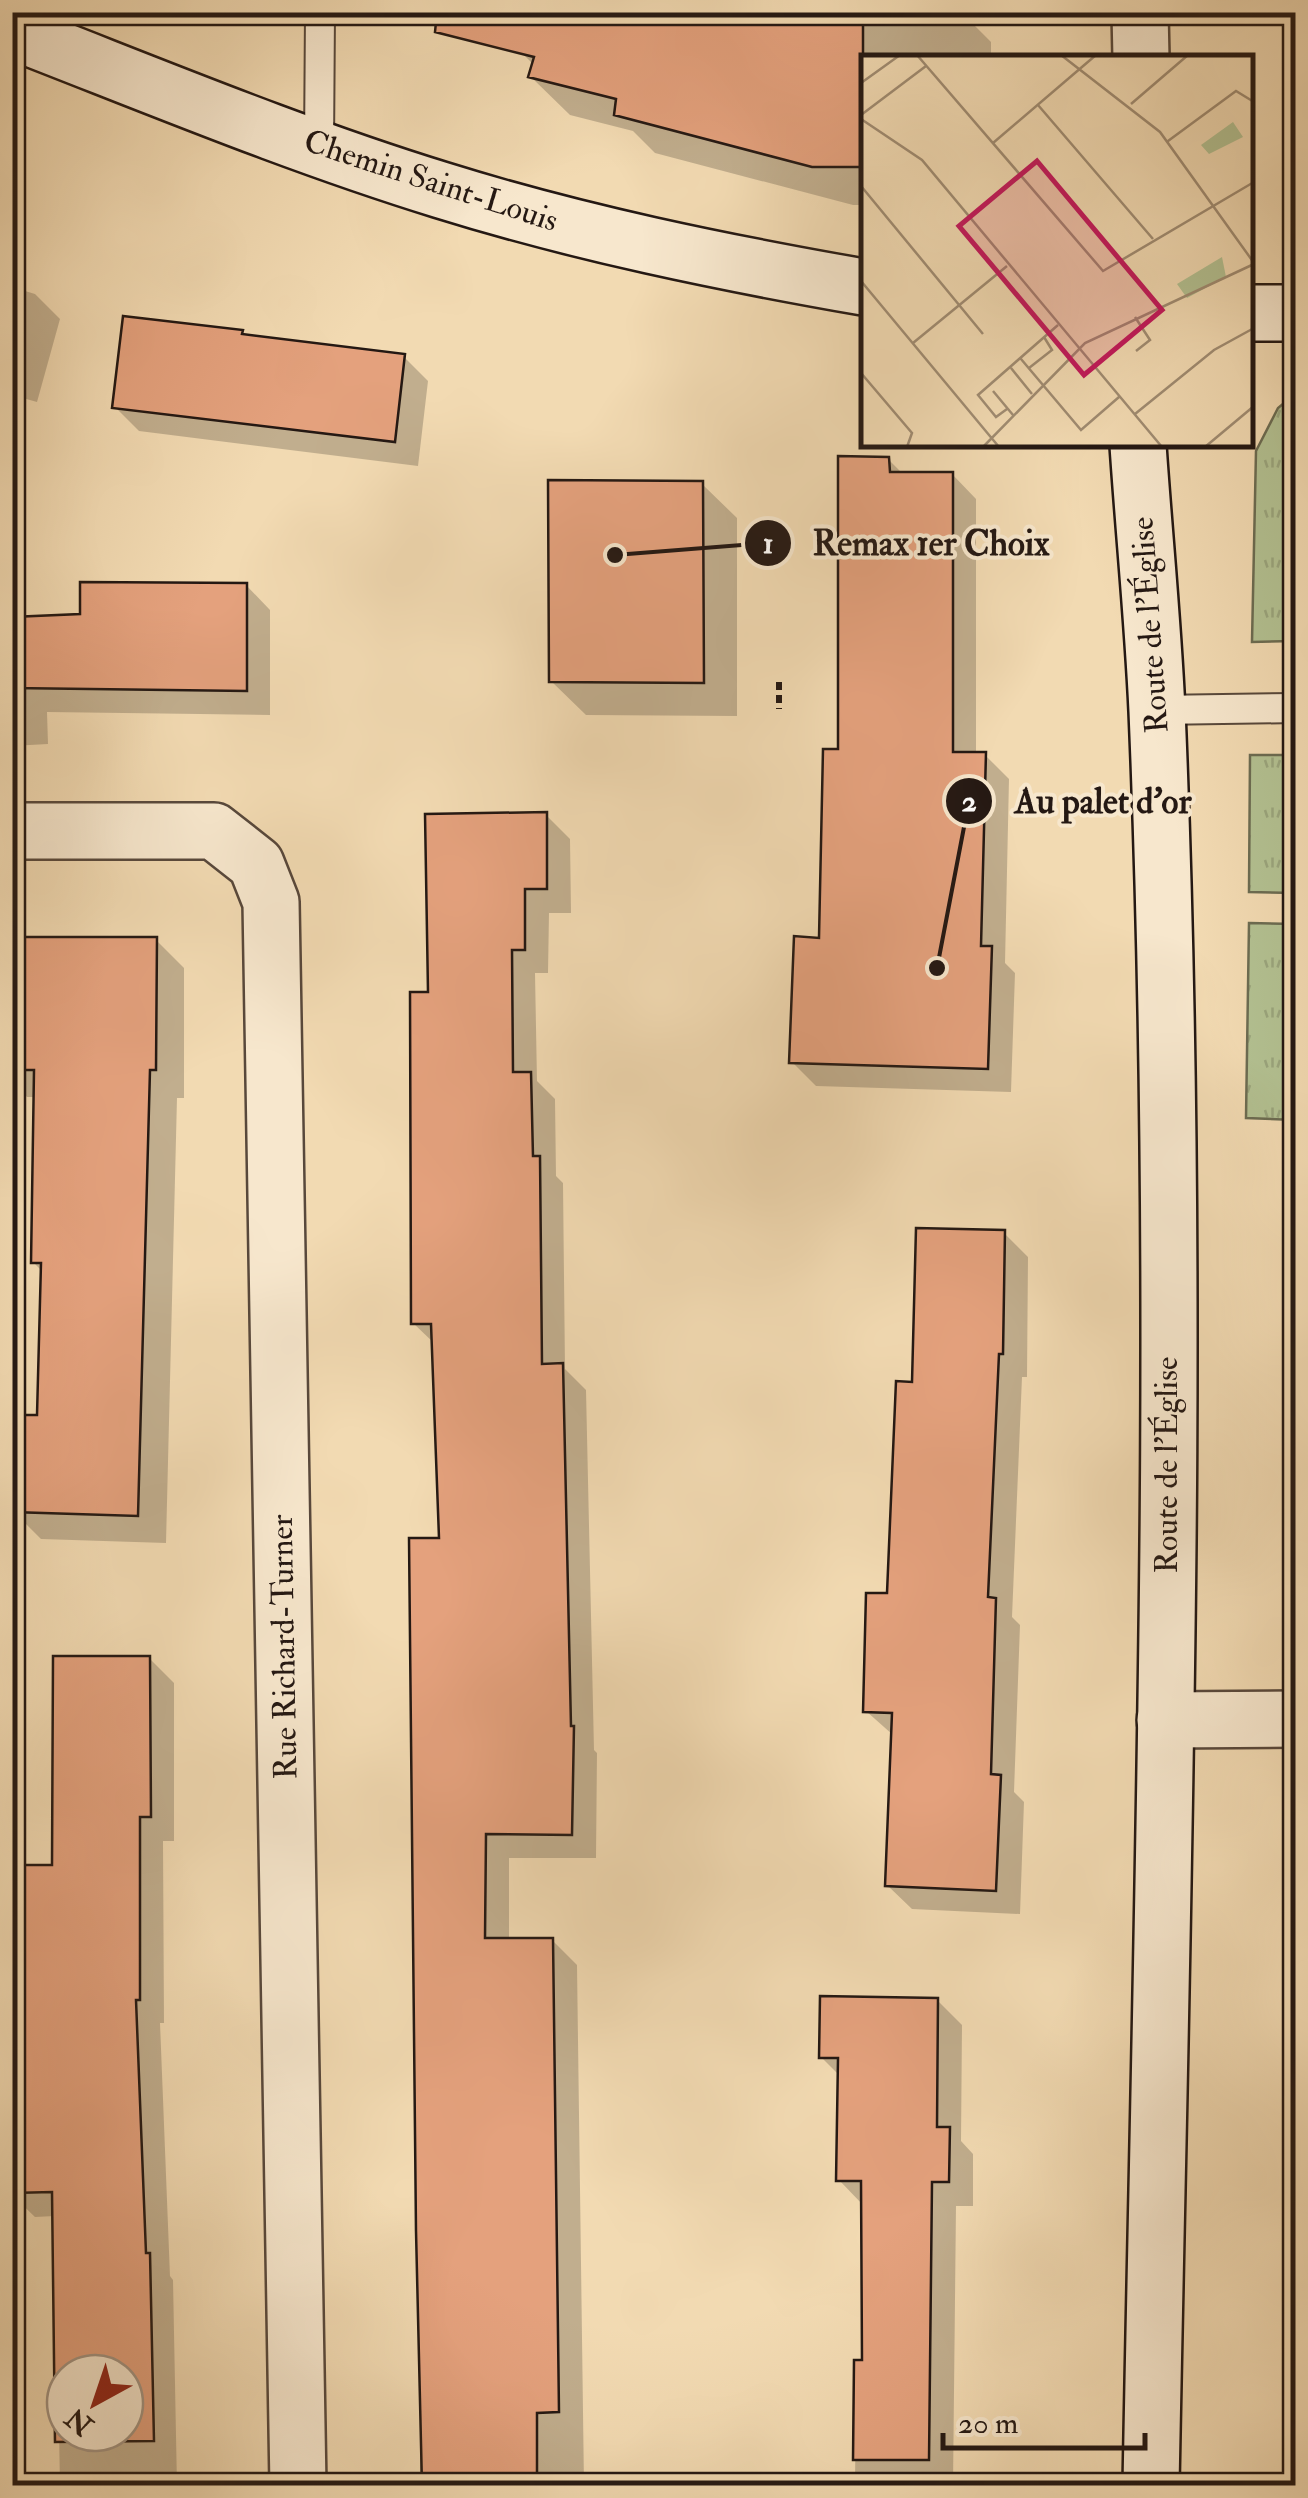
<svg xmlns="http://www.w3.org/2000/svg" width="1308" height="2498" viewBox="0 0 1308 2498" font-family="'IM FELL Double Pica',serif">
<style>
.grass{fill:url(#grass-tufts);stroke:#6c6c52;stroke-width:2.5}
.shadow{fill:#0003;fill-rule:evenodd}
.building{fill:#e4a17d;stroke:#241813;stroke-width:2.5;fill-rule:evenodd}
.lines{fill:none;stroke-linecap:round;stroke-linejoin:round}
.lane-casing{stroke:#58483b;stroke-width:32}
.street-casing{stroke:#58483b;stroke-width:60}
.secondary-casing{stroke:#241813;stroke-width:60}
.path{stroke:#241813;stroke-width:6;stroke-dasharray:8 5;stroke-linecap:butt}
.lane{stroke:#f7e7cd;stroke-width:28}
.street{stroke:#f7e7cd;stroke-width:55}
.secondary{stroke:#f7e7cd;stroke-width:55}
.labels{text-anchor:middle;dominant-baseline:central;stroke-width:8;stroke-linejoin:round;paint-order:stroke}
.street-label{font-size:32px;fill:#241813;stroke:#f7e7cd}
.inset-road{fill:none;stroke:#a08c72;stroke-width:2.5}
.view{fill:#c2185b;fill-opacity:0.15;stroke:#c2185b;stroke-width:5}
.inset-edge{fill:none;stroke:#241813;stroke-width:5}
.leader{fill:none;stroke:#241813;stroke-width:4}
.callout-dot{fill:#241813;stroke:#f7e7cd;stroke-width:4}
.mark-label{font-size:30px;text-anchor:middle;font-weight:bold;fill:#fff}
.callout-label{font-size:35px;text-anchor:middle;font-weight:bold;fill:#241813;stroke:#f7e7cd;stroke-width:8;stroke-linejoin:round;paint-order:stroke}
</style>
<defs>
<pattern id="grass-tufts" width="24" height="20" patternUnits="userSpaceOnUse" patternTransform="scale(2.5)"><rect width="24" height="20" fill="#b3c192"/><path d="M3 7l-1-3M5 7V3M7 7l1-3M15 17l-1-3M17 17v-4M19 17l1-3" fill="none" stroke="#9aa57d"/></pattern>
</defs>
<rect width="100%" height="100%" fill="#f2dab2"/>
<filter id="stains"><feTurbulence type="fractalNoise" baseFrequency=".002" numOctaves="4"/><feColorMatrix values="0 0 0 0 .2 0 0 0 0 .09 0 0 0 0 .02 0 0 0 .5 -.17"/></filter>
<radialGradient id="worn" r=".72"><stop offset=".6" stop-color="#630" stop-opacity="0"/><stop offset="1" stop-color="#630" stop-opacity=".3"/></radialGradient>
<!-- grass -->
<path class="grass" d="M 1295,394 L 1293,641 L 1252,642 L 1256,451 L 1278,408 Z
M 1250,755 L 1283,755 L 1293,764 L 1294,893 L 1249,892 Z
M 1249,923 L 1295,924 L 1295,1120 L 1246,1118 Z"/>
<!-- shadow -->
<path class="shadow" d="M 521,12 L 961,12 L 991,42 L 991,58 L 863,58 L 863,205 L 853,205 L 655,153 L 633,131 L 570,115 L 531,77 L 534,65 L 521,52 Z
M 12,287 L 35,294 L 60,319 L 37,402 L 12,395 Z
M 242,332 L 247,338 L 404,357 L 428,381 L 418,466 L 139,431 L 115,407 Z
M 888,459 L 903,474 L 952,474 L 976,499 L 976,755 L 985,755 L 1009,779 L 1005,963 L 1015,973 L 1011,1092 L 816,1086 L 792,1062 L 822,940 L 840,752 Z
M 702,484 L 737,518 L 737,716 L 586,715 L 551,681 Z
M 246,585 L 270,610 L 270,715 L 47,712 L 48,744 L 12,746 L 12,620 L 82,617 Z
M 546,815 L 570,839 L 571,913 L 549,913 L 548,973 L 535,973 L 537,1081 L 555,1099 L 556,1176 L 563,1183 L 565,1369 L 586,1390 L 594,1750 L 597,1753 L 596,1858 L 509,1858 L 509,1941 L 552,1940 L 577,1965 L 584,2486 L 420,2486 L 420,2451 L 424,2451 L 442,1540 L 435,1344 L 413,1323 L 430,994 Z
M 12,939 L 156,940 L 184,968 L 184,1098 L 177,1098 L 166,1543 L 41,1539 L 13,1511 L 40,1418 L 43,1272 L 33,1262 L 36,1097 L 27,1097 L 12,1082 Z
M 1004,1233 L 1028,1257 L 1027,1377 L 1022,1377 L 1012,1617 L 1020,1625 L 1014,1792 L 1024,1802 L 1020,1914 L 912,1909 L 887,1885 L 893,1735 L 866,1711 L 890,1596 L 915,1385 Z
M 149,1658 L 174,1683 L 174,1841 L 163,1841 L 164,2023 L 160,2023 L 170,2276 L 173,2280 L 177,2486 L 60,2486 L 55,2216 L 35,2217 L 12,2195 L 12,1867 L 55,1868 ZM 65,2373 L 125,2373 L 125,2433 L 65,2433 Z
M 937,2000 L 962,2025 L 961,2141 L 973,2154 L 973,2206 L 956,2206 L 953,2486 L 855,2486 L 856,2363 L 864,2363 L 863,2205 L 839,2180 L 840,2076 L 821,2057 Z"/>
<!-- building -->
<path class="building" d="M 437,12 L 863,12 L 863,167 L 812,167 L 614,115 L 616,99 L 528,77 L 534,57 L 435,32 Z
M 123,316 L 243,330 L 242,334 L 405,354 L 395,442 L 112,408 Z
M 838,456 L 889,457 L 890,472 L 953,472 L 953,752 L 986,752 L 981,946 L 992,946 L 988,1069 L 789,1063 L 794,936 L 819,938 L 823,749 L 838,749 Z
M 548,480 L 703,481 L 704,683 L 549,682 Z
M 80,582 L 247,583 L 247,691 L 12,688 L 12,617 L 80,614 Z
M 547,812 L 547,889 L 525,889 L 525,950 L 512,950 L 513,1072 L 531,1072 L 533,1156 L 540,1156 L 542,1364 L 563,1363 L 571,1726 L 574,1726 L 572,1835 L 486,1834 L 485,1938 L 553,1938 L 559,2412 L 537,2413 L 537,2486 L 422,2486 L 416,2231 L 409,1538 L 439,1538 L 431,1324 L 411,1324 L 410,992 L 428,992 L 425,814 Z
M 12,937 L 157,937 L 156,1070 L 150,1070 L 138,1516 L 12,1512 L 14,1415 L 37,1415 L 41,1263 L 31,1263 L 34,1070 L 12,1070 Z
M 916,1228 L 1005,1230 L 1003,1354 L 999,1354 L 988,1597 L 996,1598 L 991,1774 L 1001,1775 L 996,1891 L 885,1886 L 892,1713 L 863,1712 L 866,1593 L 887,1593 L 896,1381 L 912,1382 Z
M 53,1656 L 150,1656 L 151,1817 L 140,1817 L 140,2000 L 136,2000 L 146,2253 L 150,2253 L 154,2441 L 55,2442 L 52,2192 L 12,2193 L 12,1865 L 52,1865 ZM 65,2373 L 125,2373 L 125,2433 L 65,2433 Z
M 820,1996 L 938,1998 L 937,2127 L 950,2127 L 949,2182 L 932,2182 L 929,2460 L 853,2460 L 854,2360 L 862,2360 L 861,2181 L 836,2181 L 838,2058 L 819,2058 Z"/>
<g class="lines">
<defs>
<path id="lane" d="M 319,147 L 320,12
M 1157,710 L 1296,708"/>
<path id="street" d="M 1140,12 L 1141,58
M 12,831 L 214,831 L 256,864 L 271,902 L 298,2486
M 1165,1720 L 1296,1719"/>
<path id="secondary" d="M 12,31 C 154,86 295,145 441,190 C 579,233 720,262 863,287
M 1250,313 L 1296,313
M 1138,445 C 1144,534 1153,622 1157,711 C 1182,1302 1162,1894 1151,2486"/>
</defs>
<!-- lane casing -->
<use href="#lane" class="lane-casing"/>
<!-- street casing -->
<use href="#street" class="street-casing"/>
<!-- secondary casing -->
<use href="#secondary" class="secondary-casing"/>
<!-- path -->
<path class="path" d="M 779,682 L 779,709"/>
<!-- lane -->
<use href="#lane" class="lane"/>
<!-- street -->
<use href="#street" class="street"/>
<!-- secondary -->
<use href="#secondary" class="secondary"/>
</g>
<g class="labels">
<!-- street labels -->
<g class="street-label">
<text transform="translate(431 181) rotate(18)">Chemin Saint-Louis</text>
<text transform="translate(1150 625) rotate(-94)">Route de l'Église</text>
<text transform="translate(1167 1465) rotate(-90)">Route de l'Église</text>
<text transform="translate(284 1647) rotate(-91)">Rue Richard-Turner</text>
</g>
</g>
<!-- overview -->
<g transform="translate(861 55)">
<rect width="392" height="392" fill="#f2dab2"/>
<path d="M 372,67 L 382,82 L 348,99 L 340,90 ZM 361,202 L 365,222 L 326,243 L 316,229 Z" fill="#b3c192"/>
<path class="inset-road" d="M 56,0 L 242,216 L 393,127M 200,0 L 299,77 L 393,208M 0,28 L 39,0M 270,49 L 327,0M 177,50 L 292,184M 0,60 L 65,11M 0,64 L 61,105 L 301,392M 307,86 L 375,36 L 393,47M 132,88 L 235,0M 0,131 L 122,279M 0,226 L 138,392M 274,262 L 289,285 L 275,296M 52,288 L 146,211M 160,304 L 220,375 L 258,342M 150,313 L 171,339M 168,313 L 191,295 L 183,282M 0,318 L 51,378 L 46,392M 132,336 L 152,360M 146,354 L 135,362 L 117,340 L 197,270M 274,359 L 353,295 L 393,273M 122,392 L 224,288 L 393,209M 344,392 L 393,351"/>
<path class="view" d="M 176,106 L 301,255 L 223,320 L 98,171 Z"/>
<rect width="392" height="392" class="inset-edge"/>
</g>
<!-- callouts -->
<path class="leader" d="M615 555L768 543M937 968L969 801"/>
<g class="callout-dot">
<circle cx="615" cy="555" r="10"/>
<circle cx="937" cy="968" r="10"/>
<circle cx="768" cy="543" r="25"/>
<circle cx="969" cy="801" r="25"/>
</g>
<g class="mark-label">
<text x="768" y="553">1</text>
<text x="969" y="811">2</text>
</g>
<g class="callout-label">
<text x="931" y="555">Remax 1er Choix</text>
<text x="1103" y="813">Au palet d'or</text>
</g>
<!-- margin -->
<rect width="1308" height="2498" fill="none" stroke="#f2dab2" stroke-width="50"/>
<rect x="15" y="15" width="1278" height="2468" fill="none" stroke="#241813" stroke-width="5"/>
<rect x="25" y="25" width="1258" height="2448" fill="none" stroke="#241813" stroke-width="2.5"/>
<!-- north arrow -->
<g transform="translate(95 2403) rotate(220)"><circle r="48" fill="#f7e7cd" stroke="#a39483" stroke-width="2.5"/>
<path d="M0-8L18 38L0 25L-18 38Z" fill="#8f2418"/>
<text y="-15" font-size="28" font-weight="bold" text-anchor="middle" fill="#241813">N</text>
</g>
<!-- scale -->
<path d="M943 2433v15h202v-15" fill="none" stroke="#241813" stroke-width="5"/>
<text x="958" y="2433" font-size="30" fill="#241813" stroke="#f7e7cd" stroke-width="8" paint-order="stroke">20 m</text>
<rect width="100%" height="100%" filter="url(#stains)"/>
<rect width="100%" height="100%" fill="url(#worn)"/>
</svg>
